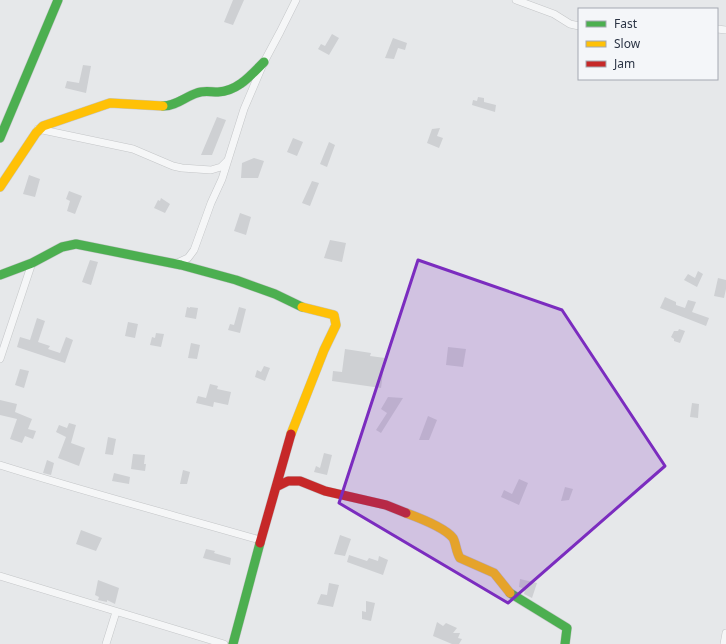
<svg xmlns="http://www.w3.org/2000/svg" width="726" height="644" viewBox="0 0 726 644" font-family="'Noto Sans',sans-serif">
<style>
.building{fill:#ced0d3}
.lines{fill:none;stroke-linecap:round;stroke-linejoin:round}
.street-casing{stroke:#c4c6c8;stroke-width:8}
.fast-casing{stroke:#c4c6c8;stroke-width:10}
.slow-casing{stroke:#c4c6c8;stroke-width:10}
.jam-casing{stroke:#c4c6c8;stroke-width:10}
.street{stroke:#f5f6f7;stroke-width:7}
.fast{stroke:#4caf50;stroke-width:9}
.slow{stroke:#ffc107;stroke-width:9}
.jam{stroke:#c62828;stroke-width:9}
.marked{fill:#7b2cbf;fill-opacity:0.2;stroke:#7b2cbf;stroke-width:3;stroke-linejoin:round}
</style>
<rect width="100%" height="100%" fill="#e6e8ea"/>
<!-- building -->
<path class="building" d="M 233,0 L 244,0 L 233,25 L 224,22 Z
M 332,34 L 339,38 L 329,55 L 318,49 L 321,44 L 325,46 Z
M 393,38 L 407,43 L 405,50 L 398,48 L 394,59 L 385,58 Z
M 83,65 L 91,66 L 86,93 L 65,88 L 67,81 L 79,83 Z
M 478,97 L 484,98 L 484,102 L 496,105 L 495,112 L 472,105 L 473,100 L 477,101 Z
M 217,117 L 226,120 L 212,155 L 201,155 Z
M 440,128 L 437,136 L 443,138 L 439,148 L 427,143 L 432,129 Z
M 293,138 L 303,142 L 297,156 L 287,152 Z
M 329,142 L 335,145 L 327,167 L 320,164 Z
M 254,158 L 264,161 L 258,178 L 241,178 L 242,163 Z
M 29,175 L 40,179 L 35,197 L 23,194 Z
M 312,181 L 319,183 L 310,206 L 302,203 Z
M 69,191 L 82,196 L 75,214 L 67,211 L 70,201 L 66,199 Z
M 161,198 L 170,204 L 165,213 L 154,208 L 158,200 L 160,201 Z
M 240,213 L 251,217 L 246,235 L 234,231 Z
M 330,240 L 346,243 L 342,262 L 324,258 Z
M 90,260 L 98,262 L 91,285 L 82,282 Z
M 698,271 L 703,274 L 697,287 L 684,280 L 688,274 L 695,278 Z
M 718,278 L 726,280 L 726,289 L 724,298 L 714,296 Z
M 665,297 L 676,302 L 676,305 L 685,308 L 688,300 L 696,302 L 692,312 L 709,318 L 706,326 L 660,308 Z
M 187,307 L 190,308 L 190,307 L 198,308 L 196,319 L 185,317 Z
M 239,307 L 246,309 L 240,333 L 228,330 L 230,324 L 234,325 Z
M 37,318 L 45,321 L 38,342 L 50,346 L 48,349 L 60,353 L 66,337 L 73,340 L 65,363 L 17,347 L 20,337 L 30,340 Z
M 128,322 L 138,324 L 135,338 L 125,336 Z
M 679,329 L 685,331 L 680,343 L 674,341 L 674,339 L 671,337 L 674,331 L 678,331 Z
M 156,333 L 164,334 L 161,347 L 150,345 L 152,337 L 155,338 Z
M 191,343 L 200,345 L 197,359 L 188,358 Z
M 448,347 L 466,349 L 463,367 L 446,365 Z
M 345,349 L 371,353 L 370,356 L 385,358 L 381,388 L 332,381 L 333,371 L 342,372 Z
M 264,366 L 270,368 L 265,381 L 255,377 L 257,370 L 261,372 Z
M 20,369 L 29,371 L 24,388 L 15,385 Z
M 210,384 L 218,386 L 217,389 L 231,392 L 228,405 L 214,402 L 213,407 L 196,403 L 198,396 L 206,398 Z
M 388,397 L 403,398 L 381,433 L 376,430 L 387,413 L 381,409 Z
M 0,400 L 17,404 L 15,412 L 32,419 L 28,429 L 36,431 L 33,439 L 25,436 L 22,443 L 10,439 L 17,419 L 0,415 Z
M 692,403 L 699,404 L 698,418 L 690,417 Z
M 428,416 L 437,420 L 429,440 L 419,440 Z
M 69,423 L 76,425 L 71,443 L 85,448 L 79,466 L 58,458 L 66,437 L 56,432 L 59,425 L 67,428 Z
M 108,437 L 116,439 L 113,455 L 105,454 Z
M 324,453 L 332,455 L 327,475 L 314,472 L 316,466 L 320,468 Z
M 133,454 L 145,455 L 144,464 L 146,464 L 145,471 L 131,469 Z
M 47,460 L 54,463 L 51,475 L 43,473 Z
M 183,470 L 190,472 L 187,484 L 180,484 Z
M 114,473 L 130,477 L 129,484 L 112,481 Z
M 519,479 L 528,483 L 519,505 L 501,497 L 504,490 L 512,494 Z
M 565,487 L 573,489 L 569,500 L 561,501 Z
M 81,530 L 102,538 L 96,551 L 76,544 Z
M 340,535 L 351,539 L 345,556 L 334,554 Z
M 206,549 L 215,551 L 214,553 L 231,558 L 230,565 L 203,558 Z
M 349,555 L 367,561 L 369,558 L 378,561 L 379,556 L 388,560 L 383,575 L 347,562 Z
M 520,579 L 537,583 L 532,598 L 524,594 L 525,589 L 519,587 Z
M 98,580 L 119,588 L 115,604 L 107,600 L 107,602 L 98,600 L 99,597 L 95,595 Z
M 329,583 L 339,585 L 333,607 L 317,604 L 321,594 L 327,595 Z
M 366,601 L 375,603 L 371,621 L 362,619 L 362,611 L 366,612 Z
M 437,622 L 443,626 L 446,623 L 457,628 L 453,633 L 460,633 L 458,638 L 462,639 L 459,644 L 452,644 L 433,636 Z"/>
<g class="lines">
<defs>
<path id="street" d="M 516,0 L 554,14 L 570,24 L 579,26
M 717,29 L 726,30
M 38,129 L 133,149 L 173,166 L 182,168 L 211,170 L 221,167 L 227,161
M 175,264 L 188,258 L 194,250 L 211,203 L 222,179 L 244,109 L 264,62 L 280,32 L 296,0
M 0,359 L 32,263
M 0,465 C 86,492 173,515 260,540
M 0,576 L 224,644
M 106,644 L 116,612
M 724,644 L 726,633"/>
<path id="fast" d="M 163,106 C 176,106 185,97 197,93 C 204,90 211,92 218,92 C 238,91 251,75 264,62
M 0,138 L 58,0
M 0,275 L 32,263 L 62,247 L 76,244 L 181,265 L 236,280 L 275,294 L 302,307
M 510,593 L 567,628 L 565,644
M 233,644 L 260,543"/>
<path id="slow" d="M 0,187 L 36,133 L 43,126 L 110,103 L 163,106
M 291,434 L 324,350 L 336,325 L 334,315 L 302,307
M 406,513 C 417,517 445,528 453,538 C 456,543 456,552 460,558 L 494,573 L 510,593"/>
<path id="jam" d="M 276,487 L 288,481 L 300,481 L 325,491 L 386,505 L 406,513
M 260,543 L 291,434"/>
</defs>
<!-- street casing -->
<use href="#street" class="street-casing"/>
<!-- fast casing -->
<use href="#fast" class="fast-casing"/>
<!-- slow casing -->
<use href="#slow" class="slow-casing"/>
<!-- jam casing -->
<use href="#jam" class="jam-casing"/>
<!-- street -->
<use href="#street" class="street"/>
<!-- fast -->
<use href="#fast" class="fast"/>
<!-- slow -->
<use href="#slow" class="slow"/>
<!-- jam -->
<use href="#jam" class="jam"/>
</g>
<!-- marked area -->
<path class="marked" d="M 418,260 L 562,310 L 665,466 L 508,603 L 339,503 Z"/>
<!-- legend -->
<rect x="578" y="8" width="140" height="72" fill="#f4f6f9" stroke="#a4a8b1"/>
<rect x="586" y="21" width="20" height="6" fill="#4caf50" stroke="#a4a8b1"/>
<text x="614" y="28" font-size="12" fill="#2b3445">Fast</text>
<rect x="586" y="41" width="20" height="6" fill="#ffc107" stroke="#a4a8b1"/>
<text x="614" y="48" font-size="12" fill="#2b3445">Slow</text>
<rect x="586" y="61" width="20" height="6" fill="#c62828" stroke="#a4a8b1"/>
<text x="614" y="68" font-size="12" fill="#2b3445">Jam</text>
</svg>
